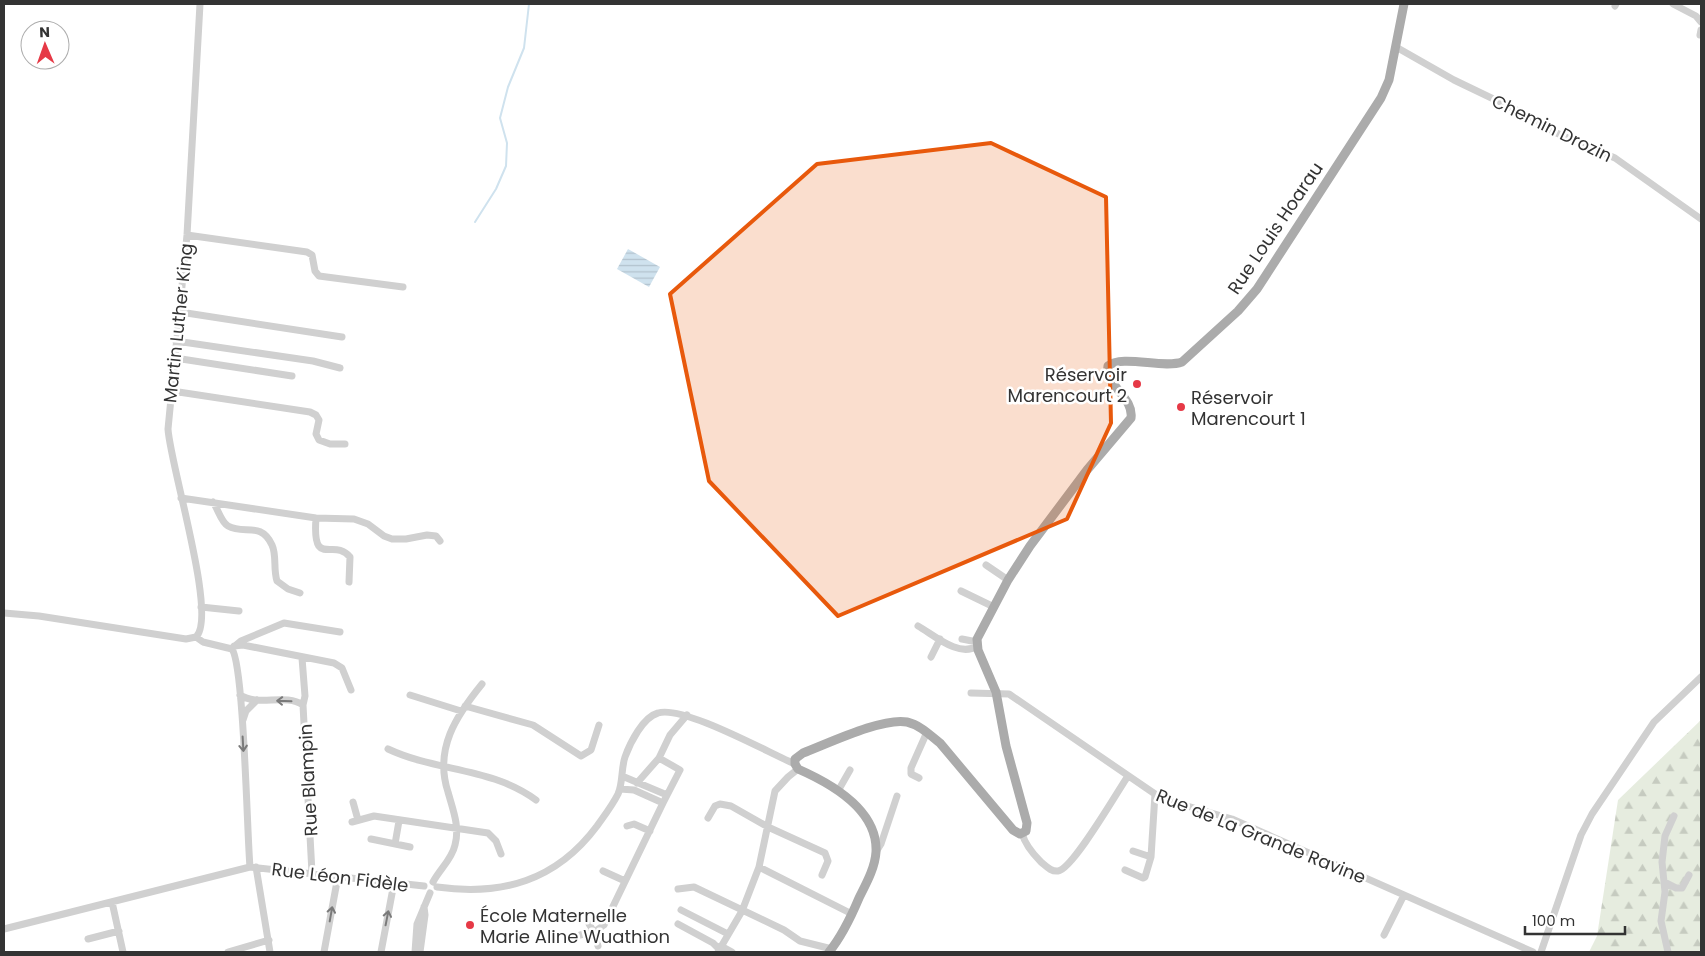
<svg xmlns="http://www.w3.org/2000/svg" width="1705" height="956" viewBox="0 0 1705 956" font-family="Poppins,sans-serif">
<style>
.forest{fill:url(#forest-firs)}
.water{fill:url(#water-rules)}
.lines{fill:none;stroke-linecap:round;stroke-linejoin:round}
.stream{stroke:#cfe2ee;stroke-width:2}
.minor{stroke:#d0d0d0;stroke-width:7}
.major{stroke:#ababab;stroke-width:9}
.oneway{stroke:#7a7a7a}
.marked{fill:#e8590c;fill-opacity:0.2;stroke:#e8590c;stroke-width:4;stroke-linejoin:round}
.poi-dot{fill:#e63946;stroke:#fff;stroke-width:2}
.labels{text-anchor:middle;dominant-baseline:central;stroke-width:5;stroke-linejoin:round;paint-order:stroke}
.street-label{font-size:18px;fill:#333;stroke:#fff}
.poi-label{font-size:18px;fill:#333;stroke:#fff;text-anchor:start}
</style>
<defs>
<pattern id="forest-firs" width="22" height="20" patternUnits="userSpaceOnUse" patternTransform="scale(1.25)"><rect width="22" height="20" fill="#e6ecdf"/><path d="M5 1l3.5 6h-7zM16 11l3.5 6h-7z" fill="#c6cbc0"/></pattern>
<pattern id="water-rules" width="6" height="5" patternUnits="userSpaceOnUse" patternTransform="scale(1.25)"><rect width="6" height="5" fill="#cfe2ee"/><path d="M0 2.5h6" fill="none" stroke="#b2c2cd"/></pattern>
</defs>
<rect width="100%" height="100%" fill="#fff"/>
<!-- forest -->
<path class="forest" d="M 1701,720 L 1701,952 L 1589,952 L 1597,936 L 1618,800 Z"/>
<!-- water -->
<path class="water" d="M 628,249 L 660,267 L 649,287 L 617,269 Z"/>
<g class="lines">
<!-- stream -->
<path class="stream" d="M 475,222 L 496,189 L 506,166 L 507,143 L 500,118 L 508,87 L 524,48 L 529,4"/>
<!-- minor -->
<path class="minor" d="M 1673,4 L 1696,16 L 1701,22
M 1615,6 L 1616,4
M 1700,35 L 1701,30
M 1396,47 L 1454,80 L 1531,117 L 1554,132 L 1615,158 L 1701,219
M 187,235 L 307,252 L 312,255 L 315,271 L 319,276 L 403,287
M 180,312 L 342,337
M 176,341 L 313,361 L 340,368
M 175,358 L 292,376
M 172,391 L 310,412 L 316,415 L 319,420 L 316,434 L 319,440 L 330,444 L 345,444
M 181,498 L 316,518 L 354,519 L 368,524 L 384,536 L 392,539 L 406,539 L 427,535 L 436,536 L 440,541
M 213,502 C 218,509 221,522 228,526 C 244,535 261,521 272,545 C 277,556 273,569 277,581 L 288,589 L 300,593
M 316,518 C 312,570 334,537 350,557 L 349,582
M 986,565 L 1008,580
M 961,591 L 994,607
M 201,607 L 239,611
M 4,613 L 39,616 L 186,639 L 196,637 L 203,642 L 232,649 C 244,666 247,834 250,867
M 918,626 C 934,635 959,658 977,646
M 196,637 C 218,617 170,465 168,429 L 187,235 L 200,4
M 962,639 L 977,642
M 235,646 L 241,641 L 284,623 L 340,632
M 232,649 L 234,646 L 243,645 L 334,663 L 342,668 L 351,690
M 931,657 L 940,639
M 302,658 L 305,696 L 303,705
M 971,693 L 1009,694 L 1155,794 L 1170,801 L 1232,819 L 1533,952
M 240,695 C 258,707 285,693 303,705 L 312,873
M 410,695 L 461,711
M 465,706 L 533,725 L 581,756 L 591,750 L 599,725
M 243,720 L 246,711 L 257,700
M 388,749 C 437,772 491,767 536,800
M 659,758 L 680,770 L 663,803
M 622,776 L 667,795
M 919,778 L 911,774 L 911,768 L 927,732
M 637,783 L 659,758 L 670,735 L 687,715
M 838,791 L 850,770
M 353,802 L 358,820
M 708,818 L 715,806 L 720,804 L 731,806 L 768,827 L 825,853 L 828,861 L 822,875
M 352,822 L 374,816 L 488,833 L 496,841 L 501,854
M 627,826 L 634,824 L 650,831
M 1022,833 C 1025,845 1033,854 1041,862 C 1046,866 1051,872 1058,871 C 1073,869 1117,792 1128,776
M 371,839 L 410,847
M 395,844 L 399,821
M 1133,851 L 1151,857
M 876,852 L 881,844 L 897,796
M 256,867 L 270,952
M 759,867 L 852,914
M 1125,870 L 1143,878 L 1145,877 L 1151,857 L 1155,794
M 603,871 L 625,881
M 433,882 C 440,869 452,859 455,845 C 460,827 453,810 448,792 C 434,749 456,716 482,684
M 1664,882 L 1676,888 L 1682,888 L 1689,875
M 437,887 C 502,896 556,881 597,826 C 604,816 612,806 618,794 C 623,783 621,769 625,757 C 630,743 643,717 658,713 C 683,705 767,752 795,764
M 678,889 L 694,887 L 784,930 L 800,941 L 832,949
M 112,902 L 123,952
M 681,910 L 728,934
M 589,924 L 594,932 L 598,946
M 678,924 L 713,943 L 719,949
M 4,929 L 250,867 L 424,886
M 580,935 L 594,932 L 604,925 L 663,803 L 634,790 L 620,789
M 1384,935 L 1404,895
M 88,939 L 119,931
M 721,946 L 732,952
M 228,952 L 269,940
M 324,952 L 338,876
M 381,952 L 394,883
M 415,952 L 417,924 L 430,893
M 420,952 L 425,915 L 424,907
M 718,952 L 742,911 L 759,867 L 775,791 L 788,777 L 798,769
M 1541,952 L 1581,835 L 1592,814 L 1654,722 L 1701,677
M 1668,952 L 1661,921 L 1665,892 L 1662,862 L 1665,836 L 1674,816"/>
<!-- major -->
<path class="major" d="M 829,952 C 842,936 851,917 859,898 C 866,884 875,868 876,852 C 878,810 830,783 798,769 L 795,764 L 795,759 L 803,753 C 827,744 883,717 907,722 C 920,725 930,735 940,743 L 1013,830 L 1020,834 L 1026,831 L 1027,823 L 1006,746 L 996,692 L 978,650 L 977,639 L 1008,580 L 1030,546 L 1087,470 L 1131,418 C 1134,397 1105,386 1108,366 C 1122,354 1163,369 1182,362 L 1238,311 L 1257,289 L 1381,98 L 1389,80 L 1404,4"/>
</g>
<!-- one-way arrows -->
<defs><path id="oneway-shaft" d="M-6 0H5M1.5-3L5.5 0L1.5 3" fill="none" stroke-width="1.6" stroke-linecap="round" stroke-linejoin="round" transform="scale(1.25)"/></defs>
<g class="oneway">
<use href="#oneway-shaft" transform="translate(284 701) rotate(-178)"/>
<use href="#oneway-shaft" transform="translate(243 744) rotate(87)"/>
<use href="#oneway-shaft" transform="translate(331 914) rotate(-80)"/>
<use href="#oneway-shaft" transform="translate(387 918) rotate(-79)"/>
</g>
<!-- marked area -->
<path class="marked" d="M 991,143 L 1106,197 L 1111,423 L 1067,519 L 838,616 L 709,481 L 670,294 L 817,164 Z"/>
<!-- markers -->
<g class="poi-dot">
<circle cx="1137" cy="384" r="5"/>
<circle cx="1181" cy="407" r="5"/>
<circle cx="470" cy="925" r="5"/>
</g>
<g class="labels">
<!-- street labels -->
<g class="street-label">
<text transform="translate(1552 128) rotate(26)">Chemin Drozin</text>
<text transform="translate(1275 228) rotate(-56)">Rue Louis Hoarau</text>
<text transform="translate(178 323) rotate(-84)">Martin Luther King</text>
<text transform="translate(308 780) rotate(-93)">Rue Blampin</text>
<text transform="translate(1261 836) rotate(22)">Rue de La Grande Ravine</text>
<text transform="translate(340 877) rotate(7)">Rue Léon Fidèle</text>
</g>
<!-- poi labels -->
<g class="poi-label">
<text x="1127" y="374" text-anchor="end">Réservoir<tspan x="1127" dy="21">Marencourt 2</tspan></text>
<text x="1191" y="397">Réservoir<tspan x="1191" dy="21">Marencourt 1</tspan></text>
<text x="480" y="915">École Maternelle<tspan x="480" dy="21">Marie Aline Wuathion</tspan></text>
</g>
</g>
<!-- border -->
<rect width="1705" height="956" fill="none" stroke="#333333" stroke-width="10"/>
<!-- north arrow -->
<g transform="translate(45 45) rotate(358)"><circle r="24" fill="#ffffff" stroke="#adadad"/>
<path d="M0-4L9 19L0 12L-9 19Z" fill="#e63946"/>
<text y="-8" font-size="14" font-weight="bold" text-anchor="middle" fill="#333333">N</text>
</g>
<!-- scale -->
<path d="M1525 926v8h100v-8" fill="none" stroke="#333333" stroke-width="2.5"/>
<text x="1532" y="926" font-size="15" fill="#333333" stroke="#ffffff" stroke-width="4" paint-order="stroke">100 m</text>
</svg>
